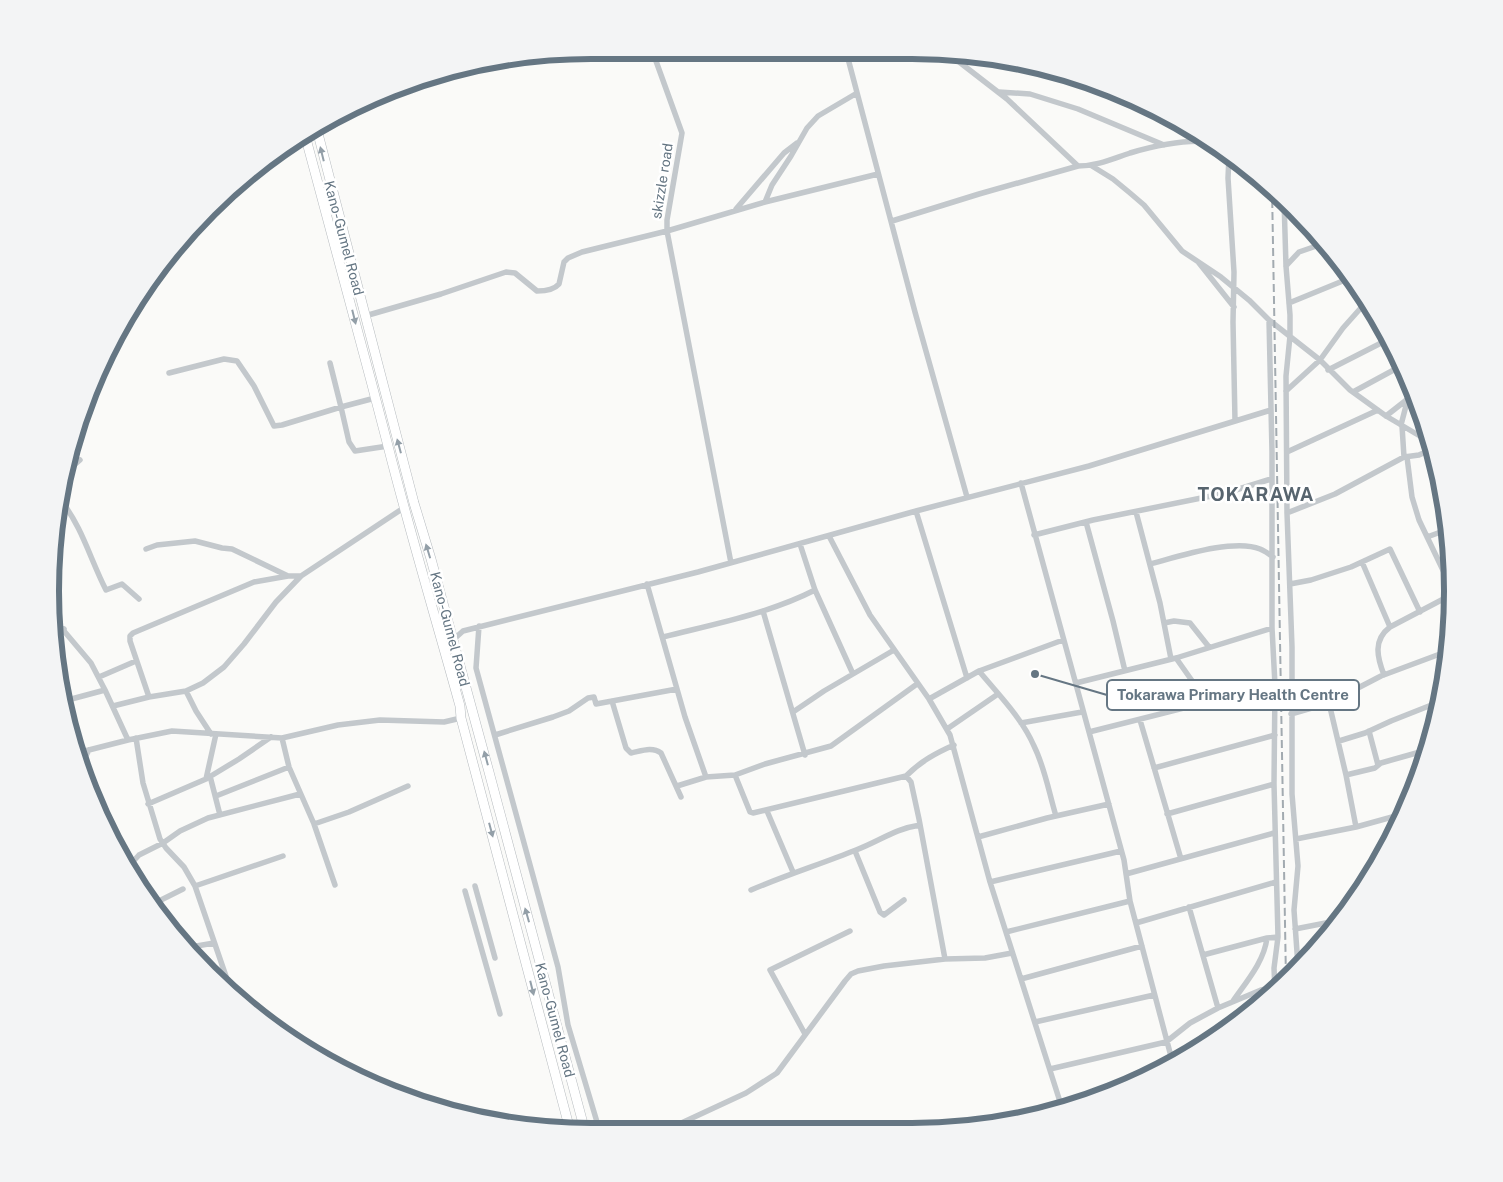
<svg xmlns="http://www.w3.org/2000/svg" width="1503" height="1182" viewBox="0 0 1503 1182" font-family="'Public Sans',sans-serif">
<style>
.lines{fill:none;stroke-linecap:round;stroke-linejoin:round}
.primary-casing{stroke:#b5babe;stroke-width:10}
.street{stroke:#c3c8cc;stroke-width:5.5}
.primary{stroke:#fff;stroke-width:9}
.rail{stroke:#a2aab0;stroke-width:2;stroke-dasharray:8 4;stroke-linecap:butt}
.oneway{fill:#939fa8}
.labels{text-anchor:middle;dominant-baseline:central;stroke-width:5;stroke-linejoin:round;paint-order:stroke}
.street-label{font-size:14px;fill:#657683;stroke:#fff}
.district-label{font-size:19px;font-weight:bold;letter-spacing:1px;fill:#57646e;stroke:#fff}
.rim{fill:none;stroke:#657683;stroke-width:6}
.leader{fill:none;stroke:#657683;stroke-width:2}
.callout-dot{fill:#657683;stroke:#fff;stroke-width:2}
.callout{fill:#fff;stroke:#657683;stroke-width:2}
.callout-label{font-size:15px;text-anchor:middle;font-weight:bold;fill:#657683}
</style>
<rect width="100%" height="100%" fill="#fafaf8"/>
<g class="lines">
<defs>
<path id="primary" d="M 316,126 L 414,503 L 431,559 L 489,772 L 585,1131
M 305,135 C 333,238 361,342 388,446 C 410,533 436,619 460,706 L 461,718 L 570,1130"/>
</defs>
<!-- primary casing -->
<use href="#primary" class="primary-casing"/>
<!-- street -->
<path class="street" d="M 652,50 L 682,133 L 667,220 L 667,231 L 731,563
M 846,51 L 915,312 L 967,497
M 945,51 L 1007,99 L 1078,166
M 999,92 L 1030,94 L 1078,109 L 1164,145
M 1229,156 L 1228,178 L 1234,272 L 1233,322 L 1235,421
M 1092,166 L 1113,179 L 1130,193 L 1144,205 L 1182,251 L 1221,277 L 1249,300 L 1269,320 L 1320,360 L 1350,390 L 1386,416 L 1430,442
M 1284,200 L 1286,266 L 1290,315 L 1290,336 L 1286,376 L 1287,513 L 1292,647 L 1292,794 L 1298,866 L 1294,910 L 1298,966
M 765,202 L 772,185 L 791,156 L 807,128 L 818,116 L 857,93
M 736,209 L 784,153 L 797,143
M 892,221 L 979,194 L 1078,166 C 1097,166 1112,159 1130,153 C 1154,146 1184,139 1210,142
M 1199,263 L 1234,307
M 1286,266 L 1299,252 L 1325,243
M 1289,303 L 1350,278
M 365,316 L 441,294 L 506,272 L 515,273 L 537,291 C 544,291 554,290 559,284 L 564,262 L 568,258 L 582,252 L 667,231 L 765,202 L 878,174
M 1269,320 L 1272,452 L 1272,628 L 1275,685 L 1274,784 L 1278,937 L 1274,968 L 1275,991
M 1328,370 L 1389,339
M 169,373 L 224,359 L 237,361 L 254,386 L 274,426 L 282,425 L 341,407 L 330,363
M 1286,391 L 1320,360 L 1343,328 L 1367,301
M 1353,392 L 1401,366
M 375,398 L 341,407 L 349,442 L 355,451 L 388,446
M 1386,416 L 1414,394
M 1401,425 L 1408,398
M 1402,426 L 1404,457
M 1287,452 L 1378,410
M 1407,457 L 1412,497 L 1419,520 L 1451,587
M 66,472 L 80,460
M 1021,483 L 1124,860 L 1130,901 L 1173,1064
M 62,502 C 82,527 91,561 106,590 L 122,584 L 139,599
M 916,511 L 967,678
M 1136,512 L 1160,603 L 1171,659
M 1287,513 L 1335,494 L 1404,457 L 1419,455 L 1432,449
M 1086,522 L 1113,621 L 1125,671
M 1034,535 L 1093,520 L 1226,493 L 1271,479
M 829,536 L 870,615 L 929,699 L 950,735 L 990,882 L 1062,1108
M 1427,537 L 1449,529
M 800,544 L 815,590 L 853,674
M 146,549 L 157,545 L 195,541 L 222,548 L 232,549 L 288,576 L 301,576
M 1362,562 L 1390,627
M 1150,564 C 1177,557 1234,538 1260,549 C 1265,551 1269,554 1273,557
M 647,584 L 685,717 L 706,777
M 1290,584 L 1311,580 L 1351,567 L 1390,549 L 1420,612
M 763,611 L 805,755
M 53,618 L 91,663 L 105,690 L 128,740
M 1164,623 L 1174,621 L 1190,623 L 1209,647
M 479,626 L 476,668 L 558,967 L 568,1025 L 600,1132
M 56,637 L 64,629
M 663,637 C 714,624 768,614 815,590
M 453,640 L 463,631 L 698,572 L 916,511 L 1089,466 L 1271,410
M 1176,658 L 1207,702
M 979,671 C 998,694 1022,718 1034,746 C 1045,768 1049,793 1056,816
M 1384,675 C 1377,657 1373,640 1390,627 L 1451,595
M 99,677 L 136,661
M 1076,683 L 1176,658 L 1272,628
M 186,691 L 196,711 L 211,734
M 149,697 L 130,641 L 130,636 L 133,633 L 254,582 L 288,576
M 929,699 L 979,671 L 1063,640
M 64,701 L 105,690
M 612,701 L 626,748 L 631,753 C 641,751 652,746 661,753 L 681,797
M 1329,703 L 1346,775 L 1356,827
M 113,706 L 149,697 L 186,691 L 203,683 L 224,667 L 244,644 L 276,602 L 301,576 L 405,507
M 793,712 L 824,691 L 894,650
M 1291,714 L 1329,703 L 1381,676 L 1448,651
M 1140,720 L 1181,859
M 1021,723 L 1082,712
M 947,729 L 998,694
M 1369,731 L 1378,765
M 1089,732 L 1275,685
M 495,735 L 553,717 L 569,711 L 588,698 L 594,697 L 596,704 L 677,689
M 136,738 L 143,783 L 160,839 L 166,848 L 184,867 L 195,886 L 230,988
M 282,738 L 289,767 L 314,824 L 335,885
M 1339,741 L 1365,733 L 1391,721 L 1439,702
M 77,753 L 128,740 L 172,731 L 282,738 L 338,725 L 380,720 L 444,722 L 461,718
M 82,763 L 89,750
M 1154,768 L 1275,735
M 735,775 L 750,812 L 753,813 L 906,776 C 921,761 936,753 954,745
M 1346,775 L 1375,768 L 1381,763 L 1427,750
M 210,776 L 220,815
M 906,776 L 911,782 L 919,819 L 945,959
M 206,779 L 216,734
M 677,786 L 706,777 L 735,775 L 765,764 L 831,746 L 917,684
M 216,796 L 289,767
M 148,804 L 206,779 L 239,759 L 271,737
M 767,811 L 793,872
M 1167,814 L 1274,784
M 314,824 L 349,812 L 408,786
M 978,837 L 1047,818 L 1109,804
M 1296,839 L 1356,827 L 1403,814
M 855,851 L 880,912 L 884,915 L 904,900
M 127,868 L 139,855 L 163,843 L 180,831 L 208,818 L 300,794
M 1126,874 L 1274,833
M 990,882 L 1121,851
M 195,886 L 283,856
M 475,886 L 495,958
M 751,890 C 786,875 821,864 856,850 C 880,841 894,829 920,825
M 465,891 L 500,1014
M 153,904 L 183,889
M 1189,907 L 1218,1008
M 1136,923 L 1276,882
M 1295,929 L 1341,920
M 1006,932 L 1130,901
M 185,948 L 214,943
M 1203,955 L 1267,938 L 1278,937
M 1021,979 L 1142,946
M 1233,1001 C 1246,982 1264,962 1267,938
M 1035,1022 L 1154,995
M 805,1034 L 770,970 L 850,931
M 1050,1069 L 1166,1042 L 1190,1023 L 1218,1008 L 1261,990 L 1274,987
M 662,1132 L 746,1093 L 777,1073 L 845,981 L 851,974 L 858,971 L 884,966 L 945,959 L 985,958 L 1012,953"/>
<!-- primary -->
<use href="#primary" class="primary"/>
<!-- rail -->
<path class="rail" d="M 1272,188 L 1286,980"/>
</g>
<!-- one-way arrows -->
<defs><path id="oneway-solid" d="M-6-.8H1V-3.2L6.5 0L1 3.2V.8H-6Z" transform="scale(1.25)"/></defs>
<g class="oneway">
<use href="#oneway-solid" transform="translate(322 154) rotate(-104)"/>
<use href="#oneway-solid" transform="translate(354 317) rotate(76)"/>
<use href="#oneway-solid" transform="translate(399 446) rotate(-105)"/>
<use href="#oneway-solid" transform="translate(428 551) rotate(-107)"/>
<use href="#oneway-solid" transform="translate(486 758) rotate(-105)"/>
<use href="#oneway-solid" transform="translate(491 830) rotate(75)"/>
<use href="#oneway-solid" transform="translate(527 915) rotate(-106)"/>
<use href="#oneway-solid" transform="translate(532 988) rotate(76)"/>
</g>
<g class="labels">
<!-- street labels -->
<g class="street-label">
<text transform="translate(662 181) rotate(-81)">skizzle road</text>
<text transform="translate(344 238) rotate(75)">Kano-Gumel Road</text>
<text transform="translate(450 629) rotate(75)">Kano-Gumel Road</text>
<text transform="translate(555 1020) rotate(75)">Kano-Gumel Road</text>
</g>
<!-- district labels -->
<g class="district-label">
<text x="1256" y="494">TOKARAWA</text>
</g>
</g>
<!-- crop -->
<path d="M0 0H1503V1182H0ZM591 59H912A532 532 0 0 1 1444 591V591A532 532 0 0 1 912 1123H591A532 532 0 0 1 59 591V591A532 532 0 0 1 591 59Z" fill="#f3f4f5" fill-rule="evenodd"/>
<path class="rim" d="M591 59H912A532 532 0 0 1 1444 591V591A532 532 0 0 1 912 1123H591A532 532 0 0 1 59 591V591A532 532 0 0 1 591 59Z"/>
<!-- callouts -->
<path class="leader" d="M1035 674L1107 695"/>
<circle class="callout-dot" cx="1035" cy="674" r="5"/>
<rect class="callout" x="1107" y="680" width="252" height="30" rx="5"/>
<g class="callout-label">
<text x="1233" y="700">Tokarawa Primary Health Centre</text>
</g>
</svg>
